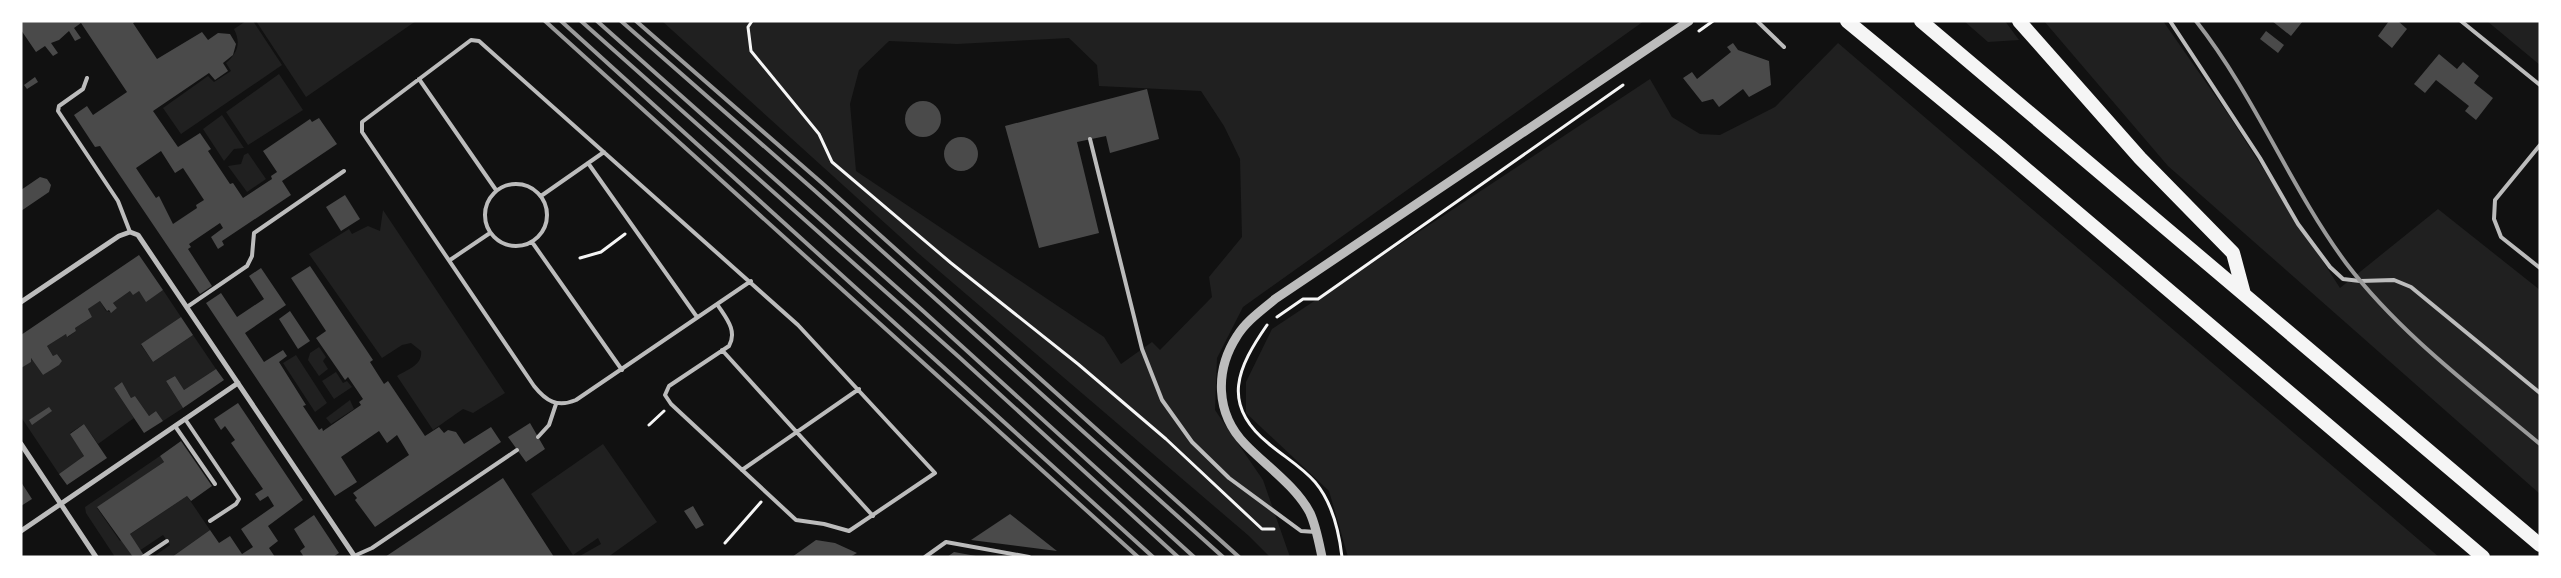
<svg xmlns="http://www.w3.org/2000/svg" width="2561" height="578" viewBox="0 0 2561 578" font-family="'Varela Round',sans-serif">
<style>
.green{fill:#202020;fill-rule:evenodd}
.building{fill:#4a4a4a;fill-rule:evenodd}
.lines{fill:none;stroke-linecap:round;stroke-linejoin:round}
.path{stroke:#f5f5f5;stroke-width:3}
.service{stroke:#bcbcbc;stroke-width:4}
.minor{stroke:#bcbcbc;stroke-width:5}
.tertiary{stroke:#bcbcbc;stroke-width:9}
.trunk{stroke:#f5f5f5;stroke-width:14}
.rail{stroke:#9a9a9a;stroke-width:4}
</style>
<rect width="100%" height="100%" fill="#111"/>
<!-- green -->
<path class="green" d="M 246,21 L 253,21 L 282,65 L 181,134 L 163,108 L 208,76 L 214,82 L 231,71 L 226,63 C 238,53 241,43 234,29 Z
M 256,21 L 416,21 L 306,97 Z
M 662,21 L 1644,21 L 1243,307 L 1217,358 L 1215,410 L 1263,480 L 1290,557 L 1270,557 L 1249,536 L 918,253 ZM 1069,38 L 1097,65 L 1099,86 L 1201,91 L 1224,126 L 1240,159 L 1242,237 L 1209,277 L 1212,297 L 1160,350 L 1152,342 L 1121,364 L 1104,337 L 856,171 L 850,104 L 859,70 L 889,41 L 957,44 Z
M 1964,21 L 2005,21 L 2019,40 L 1988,42 Z
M 2044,21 L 2163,21 L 2228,114 L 2340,288 L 2438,209 L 2540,290 L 2540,494 L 2168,166 Z
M 2487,21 L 2540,21 L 2540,65 Z
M 1838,43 L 2439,557 L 1348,557 L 1329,491 L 1246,413 L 1246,382 L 1272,329 L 1650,79 L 1672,117 L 1700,134 L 1720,135 L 1775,107 Z
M 279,74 L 303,110 L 248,145 L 226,112 Z
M 222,115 L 244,148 L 234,149 L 224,161 L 203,129 Z
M 248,153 L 266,179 L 247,192 L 228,166 L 241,164 L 244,155 Z
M 383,210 L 505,393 L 473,413 L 463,409 L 433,430 L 397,376 C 407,370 423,365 421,351 L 411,343 L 402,345 L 382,358 L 309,254 L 349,229 L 352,234 L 368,226 L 380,231 Z
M 163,290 L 181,317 L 141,345 L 153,362 L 193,335 L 216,369 L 184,390 L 175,376 L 166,381 L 183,408 L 163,421 L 156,411 L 149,416 L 135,396 L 131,398 L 122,382 L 114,388 L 134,418 L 98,444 L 84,424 L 70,433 L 84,456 L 59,474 L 21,417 L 21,367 L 31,362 L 31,358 L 43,375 L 62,361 L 57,354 L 53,356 L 47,346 L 66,334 L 68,337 L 76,331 L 75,328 L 92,317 L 88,309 L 100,301 L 106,311 L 111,312 L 117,308 L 113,303 L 130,291 L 139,291 L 146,301 Z
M 319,347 L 326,357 L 323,361 L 328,369 L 319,376 L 308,360 L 310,353 Z
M 296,355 L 327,403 L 315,412 L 283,363 Z
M 336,372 L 343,383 L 347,381 L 352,387 L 334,399 L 322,381 Z
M 350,400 L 354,409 L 331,424 L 326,418 Z
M 603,444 L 657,522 L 608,557 L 578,557 L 601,544 L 598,538 L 573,555 L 531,494 Z
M 160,456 L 164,462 L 97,508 L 120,541 L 187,496 L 210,530 L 172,557 L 153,557 L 170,545 L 163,535 L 130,557 L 115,557 L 86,513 L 85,507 Z"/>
<!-- building -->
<path class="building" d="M 21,21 L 136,21 L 133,23 L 157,59 L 202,32 L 208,40 L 218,33 L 230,34 L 236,44 L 233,55 L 223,63 L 228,71 L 215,80 L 209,73 L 153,111 L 178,147 L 200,133 L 211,149 L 208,151 L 230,184 L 233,183 L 243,198 L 272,179 L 271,176 L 277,172 L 263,151 L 310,119 L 312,122 L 319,118 L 337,144 L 282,181 L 291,195 L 222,241 L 224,245 L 218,249 L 211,237 L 223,228 L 220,223 L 189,244 L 191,247 L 188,249 L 212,286 L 200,294 L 100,146 L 95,147 L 74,115 L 87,106 L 93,115 L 127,92 L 81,23 L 74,28 L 81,38 L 75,41 L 69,31 L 59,40 L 51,43 L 58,53 L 53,56 L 45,46 L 36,52 L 21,30 ZM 161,151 L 175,173 L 183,168 L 204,200 L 196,205 L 197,208 L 173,224 L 159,196 L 156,198 L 136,168 Z
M 2272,21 L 2303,21 L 2291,36 Z
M 2389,21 L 2398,21 L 2407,29 L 2392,48 L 2378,36 Z
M 2266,31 L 2284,45 L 2278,53 L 2260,39 Z
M 1733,43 L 1738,50 L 1769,61 L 1771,85 L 1749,97 L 1743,89 L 1719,107 L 1713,99 L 1702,102 L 1683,78 L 1692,72 L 1697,79 L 1731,52 L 1727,47 Z
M 2439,54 L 2457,69 L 2463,62 L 2479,76 L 2474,83 L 2493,98 L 2476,120 L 2465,111 L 2469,106 L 2436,80 L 2425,93 L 2414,84 Z
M 35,77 L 38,82 L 27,89 L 24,85 Z
M 1147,89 L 1159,139 L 1110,153 L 1106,136 L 1077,142 L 1099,233 L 1039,248 L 1005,126 Z
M905 119a18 18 0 1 1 36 0a18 18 0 1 1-36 0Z
M944 154a17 17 0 1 1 34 0a17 17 0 1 1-34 0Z
M 40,177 L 47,179 L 51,185 L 49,192 L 21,211 L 21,190 Z
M 345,195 L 360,219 L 341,231 L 326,207 Z
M 139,255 L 163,290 L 146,302 L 139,291 L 133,295 L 130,291 L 113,303 L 117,308 L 111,313 L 109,310 L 107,311 L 100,301 L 88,309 L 92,317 L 75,328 L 76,331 L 67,337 L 66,334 L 47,346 L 53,356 L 57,354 L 62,361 L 59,365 L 43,375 L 31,358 L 31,362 L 21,368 L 21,335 Z
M 310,266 L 373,360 L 370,362 L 384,384 L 388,381 L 425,436 L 439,427 L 444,433 L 448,430 L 456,432 L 464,444 L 491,427 L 501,442 L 375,527 L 355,500 L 357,498 L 353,493 L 409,455 L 397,435 L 387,443 L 379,431 L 341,457 L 357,482 L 335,496 L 206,303 L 221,293 L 237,317 L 264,299 L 249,276 L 261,268 L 286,305 L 245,333 L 264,362 L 283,350 L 287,356 L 279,362 L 306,405 L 303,406 L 319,430 L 322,428 L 323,431 L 361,405 L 359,402 L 363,399 L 348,377 L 345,380 L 316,338 L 326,331 L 291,278 Z
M 290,311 L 310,341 L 298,349 L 279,319 Z
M 181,317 L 193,335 L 153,362 L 141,344 Z
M 216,369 L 224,380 L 183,408 L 166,381 L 175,376 L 184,390 Z
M 122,382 L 131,398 L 135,396 L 149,416 L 156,411 L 163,421 L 144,433 L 114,388 Z
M 238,403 L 303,500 L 268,526 L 278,541 L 269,548 L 275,557 L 172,557 L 210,530 L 219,543 L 230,536 L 242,554 L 253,547 L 241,529 L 274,506 L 268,496 L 260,501 L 255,494 L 263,489 L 231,443 L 235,440 L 225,426 L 221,430 L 214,419 Z
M 49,407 L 52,411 L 32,425 L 29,420 Z
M 530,423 L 545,449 L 526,462 L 508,437 Z
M 84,424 L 107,458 L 67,485 L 59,474 L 84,456 L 70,434 Z
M 181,441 L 212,486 L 191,501 L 187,496 L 130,534 L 145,557 L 133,557 L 97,507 L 164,462 L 160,456 Z
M 503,478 L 554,557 L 385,557 Z
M 21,482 L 32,499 L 21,506 Z
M 693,506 L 704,525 L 696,529 L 684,511 Z
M 1010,514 L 1057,551 L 971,540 Z
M 314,515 L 339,553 L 333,557 L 304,557 L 300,551 L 305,547 L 294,529 Z
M 816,540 L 835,543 L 857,553 L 850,557 L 792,557 Z
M 954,552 L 976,556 L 976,557 L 947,557 Z"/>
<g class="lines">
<!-- path -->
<path class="path" d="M 752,21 L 748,27 L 751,51 L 819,134 L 832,162 L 951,263 L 1078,364 L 1166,439 L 1262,529 L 1274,529
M 1699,31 L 1713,21
M 580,258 L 601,252 L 625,234
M 1277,317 L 1303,299 L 1318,299 L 1623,85
M 1267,325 C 1238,367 1220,404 1268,443 C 1283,456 1301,466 1315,482 C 1332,502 1339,531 1342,557
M 649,425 L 664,411
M 725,543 L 761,502"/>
<!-- service -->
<path class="service" d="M 1757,21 L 1784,47
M 2170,21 L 2260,158 L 2298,224 L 2330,267 L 2343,279 L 2360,281 L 2394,280 L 2411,287 L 2540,393
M 2461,21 L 2540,85
M 87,78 L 83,89 L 59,106 L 58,111 L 118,201 L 130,232
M 419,79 L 496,190
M 1090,139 L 1142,349 L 1162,400 L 1192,442 L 1229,478 L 1301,531 L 1316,532
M 2540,145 L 2495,200 L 2494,219 L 2501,237 L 2540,268
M 588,163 L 697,317
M485 215a31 31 0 1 1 62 0a31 31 0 1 1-62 0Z
M 541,196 L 604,152
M 532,242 L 622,370
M 450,260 L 490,233
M 717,304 C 725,317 738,330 729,346 L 669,386 L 665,395 L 671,404 L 796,520 L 824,524 L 849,531 L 935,473 L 798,325 L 479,41 L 471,40 L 362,122 L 362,132 L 534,386 C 546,401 557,408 576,400 L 751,281
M 187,307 L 247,266 L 252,256 L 254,233 L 344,171
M 722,350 L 873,516
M 185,419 L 239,499 L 236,504 L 210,521
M 175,426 L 215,484
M 538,437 L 549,425 L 556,404
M 742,470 L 859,389
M 354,556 L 372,548 L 517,450
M 143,557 L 167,541
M 925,557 L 946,542 L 1029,557"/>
<!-- minor -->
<path class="minor" d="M 21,302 L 119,236 L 130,232 L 138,235 L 355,557
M 21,444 L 96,557
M 21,531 L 238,383"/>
<!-- tertiary -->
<path class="tertiary" d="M 1322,557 C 1319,543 1316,526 1310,513 C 1296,486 1265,465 1245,444 C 1215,413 1215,370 1237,336 C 1246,321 1262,310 1275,299 L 1689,21"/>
<!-- trunk -->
<path class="trunk" d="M 1847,21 L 2000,147 L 2483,557
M 1921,21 L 2540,545
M 2019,21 L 2140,158 L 2233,253 L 2244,294"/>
<!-- rail -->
<path class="rail" d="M 545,21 L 1138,557
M 561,21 L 1153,557
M 581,21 L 959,357 L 1178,557
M 597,21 L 922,310 L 1194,557
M 621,21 L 814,190 L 1223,557
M 636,21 L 822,183 L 1239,557
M 2196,21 C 2255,96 2290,187 2346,263 C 2399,333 2473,388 2540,444"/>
</g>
<!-- border -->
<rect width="2561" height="578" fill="none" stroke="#ffffff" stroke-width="45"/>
</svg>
